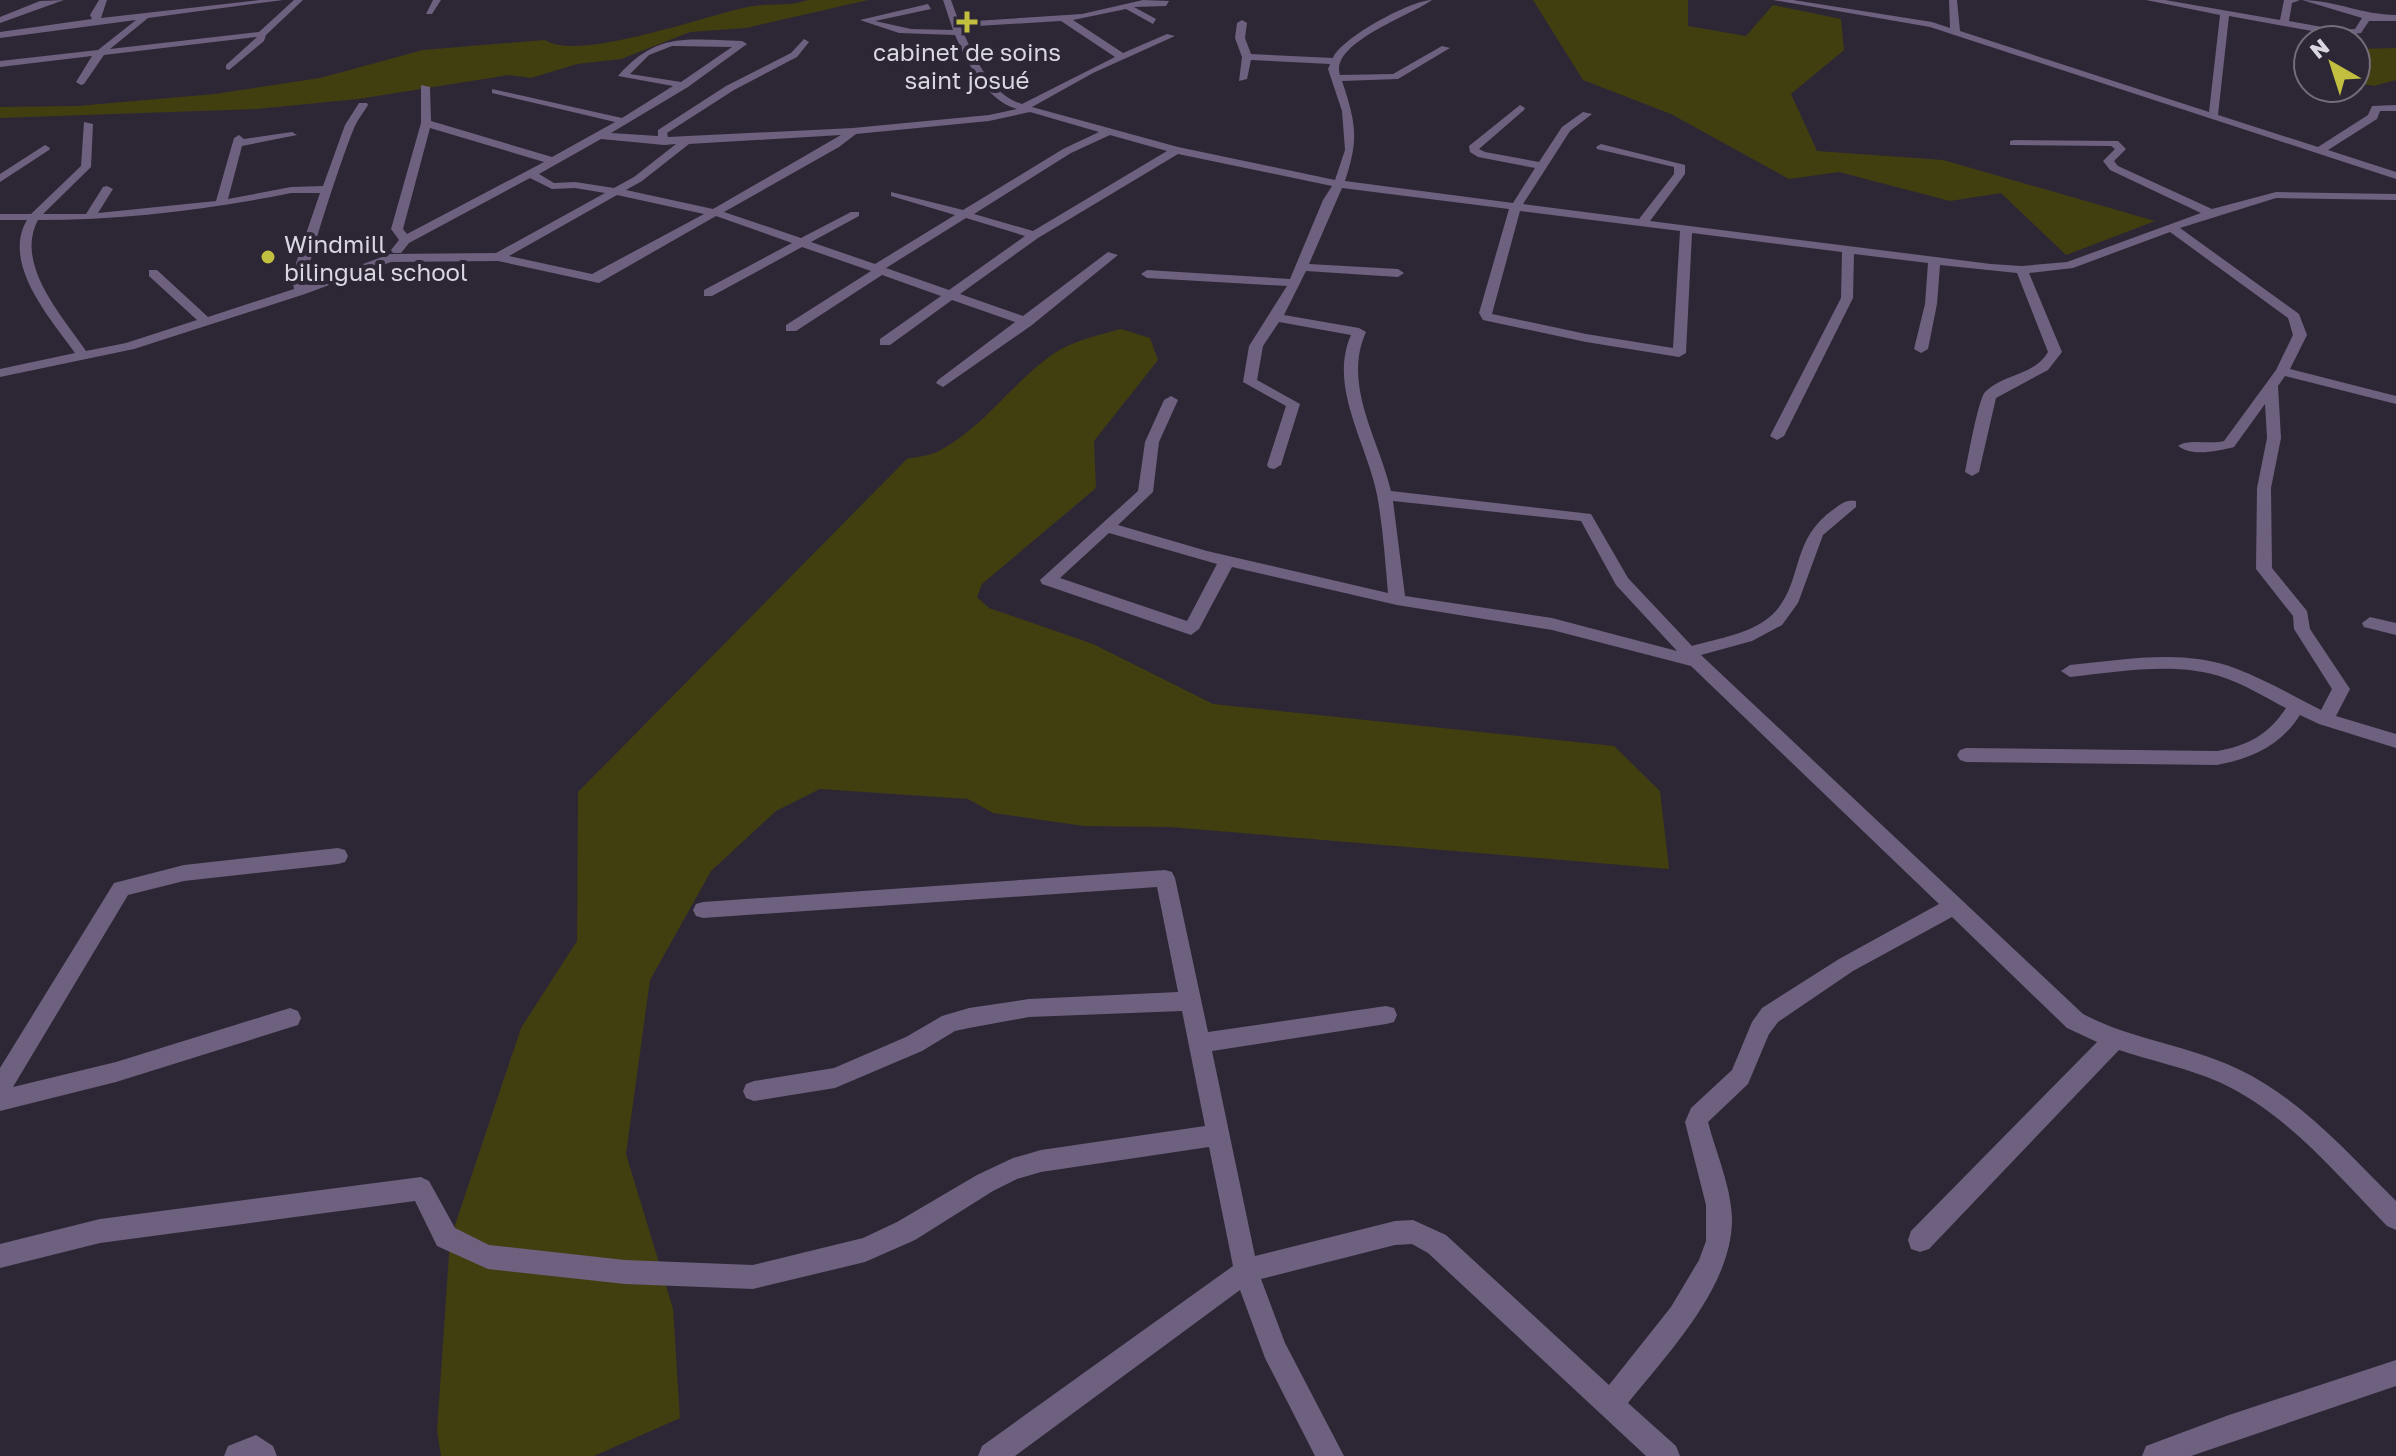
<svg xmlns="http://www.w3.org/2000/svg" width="2396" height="1456" viewBox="0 0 2396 1456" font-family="'Golos Text',sans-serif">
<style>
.green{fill:#413f10}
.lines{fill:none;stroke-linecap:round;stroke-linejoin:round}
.street{fill:#6e607f;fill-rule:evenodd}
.poi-dot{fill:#c1be40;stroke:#2d2735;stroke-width:3}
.labels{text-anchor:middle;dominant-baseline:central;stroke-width:8;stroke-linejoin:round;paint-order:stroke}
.far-poi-label{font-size:24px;fill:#dbd7e1;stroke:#2d2735}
</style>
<rect width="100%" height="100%" fill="#2d2735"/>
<!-- green -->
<path class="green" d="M 808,0 L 868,0 L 746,28 L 690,32 L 621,59 L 577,64 L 531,78 L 509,75 L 358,99 L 256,109 L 0,118 L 0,107 L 77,106 L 215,94 L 320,78 L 423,50 L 545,40 C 579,63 711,13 753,6 C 772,3 789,7 808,0 Z
M 1533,0 L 1688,0 L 1688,26 L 1746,36 L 1773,5 L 1841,19 L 1844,50 L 1791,94 L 1817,151 L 1943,160 L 2155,221 L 2066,255 L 2001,193 L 1950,201 L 1839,172 L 1789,179 L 1671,114 L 1583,80 Z
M 2396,48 L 2396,80 L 2374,86 L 2356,83 L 2356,49 Z
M 1121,329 L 1150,338 L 1158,360 L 1094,441 L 1096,488 L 982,584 L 977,597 L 989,608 L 1093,644 L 1213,704 L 1614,746 L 1660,791 L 1669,869 L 1170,827 L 1084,826 L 993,813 L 968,799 L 820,789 L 776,811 L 711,871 L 650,980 L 626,1154 L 673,1309 L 680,1418 L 594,1456 L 441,1456 L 437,1431 L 450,1240 L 521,1028 L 577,941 L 578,792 L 907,459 C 916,457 928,456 937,452 C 984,428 1013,381 1056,352 C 1076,340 1099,335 1121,329 Z"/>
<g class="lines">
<!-- street -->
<path class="street" d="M 64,0 L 0,23 L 0,17 L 40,1 Z
M 99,0 L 107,0 L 101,18 L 260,0 L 283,0 L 148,18 L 110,49 L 259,32 L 294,0 L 303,0 L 266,35 L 264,41 L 229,70 L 226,69 L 226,65 L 257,37 L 104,55 L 84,84 L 81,85 L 76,82 L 92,56 L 0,67 L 0,61 L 98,50 L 136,20 L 0,38 L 0,32 L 92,19 L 90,15 Z
M 433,0 L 441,0 L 432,14 L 426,14 Z
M 943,0 L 951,0 L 959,22 L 1082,14 L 1143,0 L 1169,1 L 1166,6 L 1134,7 L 1156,19 L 1153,24 L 1126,9 L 1073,20 L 1123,53 L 1167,34 L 1175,36 L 1093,73 L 1032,107 L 1178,147 L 1335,180 L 1345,150 L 1342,111 L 1328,69 L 1330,64 L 1251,60 L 1247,79 L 1239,81 L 1242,57 L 1235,38 L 1237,23 L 1242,20 L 1247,23 L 1245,38 L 1251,54 L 1333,58 C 1341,38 1411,0 1432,0 C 1412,15 1329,43 1340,75 L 1393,74 L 1442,46 L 1450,48 L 1398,79 L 1342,81 C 1356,123 1359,139 1345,181 L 1513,203 L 1535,168 L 1478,157 L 1470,152 L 1469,146 L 1520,105 L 1525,108 L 1524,110 L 1479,149 L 1485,152 L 1539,162 L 1562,127 L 1583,112 L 1592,114 L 1570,131 L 1523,204 L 1639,219 L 1674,174 L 1674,167 L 1597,149 L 1596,147 L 1601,144 L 1685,165 L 1685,174 L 1650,221 L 1991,264 L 2022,266 L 2067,262 L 2201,213 L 2110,170 L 2103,161 L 2115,149 L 2111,146 L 2010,145 L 2010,141 L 2014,140 L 2118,141 L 2126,149 L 2114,161 L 2118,166 L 2212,209 L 2276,192 L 2396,194 L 2396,200 L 2276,198 L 2180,228 L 2299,314 L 2307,335 L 2290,369 L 2396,396 L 2396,404 L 2285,376 L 2278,386 L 2281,438 L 2271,488 L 2272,568 L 2307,611 L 2310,629 L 2350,689 L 2336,716 L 2396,734 L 2396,748 L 2319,724 L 2300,715 C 2280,746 2253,758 2217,765 L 1966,762 L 1960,760 L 1957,755 L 1960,750 L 1966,748 L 2217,751 C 2248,746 2269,734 2286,708 C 2266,698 2246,685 2225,678 C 2176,661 2120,672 2070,677 L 2061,671 L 2070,665 C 2124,660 2184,648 2237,669 C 2266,680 2293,696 2321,710 L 2332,689 L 2294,629 L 2293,616 L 2256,569 L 2257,488 L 2267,438 L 2265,404 L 2234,447 C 2217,451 2193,457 2178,446 C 2189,438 2209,445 2224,441 L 2276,370 L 2293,335 L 2288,318 L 2170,232 L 2073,268 L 2029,273 L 2062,352 L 2048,370 L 1996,398 L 1979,472 L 1972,476 L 1965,472 C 1968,458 1978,400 1985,392 C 2003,374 2034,376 2048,352 L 2017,273 L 1940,265 L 1937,304 L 1928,349 L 1921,353 L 1914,349 L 1925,304 L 1928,263 L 1854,254 L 1853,298 L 1784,436 L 1777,440 L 1770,436 L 1841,298 L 1842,252 L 1692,233 L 1686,353 L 1679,357 L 1586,342 L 1483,320 L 1479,313 L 1509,209 L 1342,188 L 1309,264 L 1398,269 L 1404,273 L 1398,277 L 1306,271 L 1284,315 L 1359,328 L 1366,332 C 1342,385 1379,439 1391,491 L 1591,514 L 1628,578 L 1692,646 C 1719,638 1752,634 1773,614 C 1804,583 1789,540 1834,509 C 1842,503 1847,499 1856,501 L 1856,507 L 1823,535 L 1798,603 L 1782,625 L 1752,641 L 1701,655 L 2083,1014 C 2132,1040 2188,1045 2238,1069 C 2300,1098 2348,1153 2396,1201 L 2396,1230 L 2387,1226 C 2337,1175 2286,1112 2219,1082 C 2187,1068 2152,1061 2119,1050 L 1929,1249 L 1920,1252 L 1911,1249 L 1908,1240 L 1911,1231 L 2097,1042 L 2067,1028 L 1952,917 L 1853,971 L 1778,1022 L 1769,1034 L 1748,1084 L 1708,1122 C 1716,1153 1731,1186 1732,1218 C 1733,1286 1668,1353 1628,1403 L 1676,1446 L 1680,1456 L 1646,1456 L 1428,1253 L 1412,1244 L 1395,1245 L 1261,1279 L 1285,1343 L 1344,1456 L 1315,1456 L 1265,1358 L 1240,1290 L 1015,1456 L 978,1456 L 982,1446 L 1233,1266 L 1209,1147 L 1041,1172 L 1017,1179 L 993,1191 L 915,1240 L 865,1262 L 753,1289 L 625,1284 L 488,1269 L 437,1246 L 415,1201 L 100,1243 L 0,1268 L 0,1244 L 100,1219 L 421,1177 L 429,1181 L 455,1228 L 489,1245 L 625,1260 L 753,1265 L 863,1238 L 897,1222 L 977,1175 L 1013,1158 L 1041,1150 L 1205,1126 L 1182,1011 L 1029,1017 L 969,1028 L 955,1031 L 922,1051 L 835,1088 L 754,1101 L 746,1098 L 743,1091 L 746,1084 L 754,1081 L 834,1068 L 906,1037 L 942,1016 L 969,1008 L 1029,999 L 1178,992 L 1157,887 L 703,918 L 696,916 L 693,910 L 696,904 L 703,902 L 1165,870 L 1172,872 L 1175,878 L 1208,1032 L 1386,1006 L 1394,1008 L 1397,1015 L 1394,1022 L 1386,1024 L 1212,1051 L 1255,1256 L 1395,1221 L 1413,1220 L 1446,1235 L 1609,1385 L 1671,1307 L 1699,1260 L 1706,1241 L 1706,1205 L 1685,1122 L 1691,1108 L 1732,1070 L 1752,1022 L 1762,1008 L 1839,959 L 1939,904 L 1691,666 L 1552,630 L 1397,605 L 1232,567 L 1199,629 L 1191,635 L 1042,584 L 1040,580 L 1138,491 L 1145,442 L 1164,400 L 1171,396 L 1178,400 L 1159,442 L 1153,492 L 1118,525 L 1207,551 L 1388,593 C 1385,560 1383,527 1377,495 C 1367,443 1328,387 1351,335 L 1279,322 L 1263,346 L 1257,380 L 1300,404 L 1281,465 L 1274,469 L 1269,468 L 1267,465 L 1286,406 L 1243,382 L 1249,346 L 1287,286 L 1147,278 L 1141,274 L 1147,270 L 1290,279 L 1323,200 L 1332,186 L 1178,154 L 1038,238 L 960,294 L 1023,316 L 1108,252 L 1118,255 L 1032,325 L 943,387 L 936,383 L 938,380 L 1015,322 L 952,300 L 890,345 L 880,345 L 880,339 L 941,296 L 882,275 L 796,331 L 786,331 L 786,325 L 871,271 L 802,247 L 712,296 L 704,296 L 704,290 L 792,243 L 716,216 L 599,283 L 498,261 L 391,262 L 305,294 L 134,349 L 0,377 L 0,369 L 75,353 C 51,319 1,264 27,220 L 0,220 L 0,214 L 31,214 L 81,166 L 84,122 L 93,124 L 91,167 L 43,214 L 86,214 L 103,187 L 107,186 L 113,189 L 98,213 L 216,201 L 234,138 L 239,135 L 244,139 L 292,132 L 297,135 L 242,146 L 228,199 L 291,187 L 323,186 L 345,125 L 359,103 L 367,103 L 368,105 C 364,112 358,119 355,126 C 346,145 303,274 306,285 L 390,254 L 496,253 L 605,193 L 575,188 L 552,189 L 530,178 L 409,243 L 401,253 L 393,253 L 391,250 L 399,240 L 391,229 L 421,123 L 421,85 L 430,87 L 431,121 L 552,157 L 615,122 L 492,93 L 492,89 L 622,118 L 673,86 L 618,76 C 658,31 687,40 742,41 L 747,44 L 688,87 L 611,133 L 658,136 L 658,130 L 726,86 L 791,53 L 804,39 L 809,42 L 797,57 L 734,90 L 667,133 L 668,137 L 853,128 L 989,115 L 1017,109 C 986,100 967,63 955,35 L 899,33 L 860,20 L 928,4 L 931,9 L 875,21 L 911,29 L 953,30 ZM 1061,21 L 1115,57 L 1022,104 C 990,95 973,54 961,27 ZM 672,46 L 732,47 L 681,82 L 630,74 L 649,55 ZM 1030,112 L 1099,132 L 1063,149 L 963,210 L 891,192 L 891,196 L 955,215 L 875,264 L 811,242 L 859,216 L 859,212 L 851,212 L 801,238 L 724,212 L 839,147 L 856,134 L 989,121 ZM 430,128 L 544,162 L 407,234 L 403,229 ZM 841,135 L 713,209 L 626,190 L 642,181 L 689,144 ZM 1110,135 L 1167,151 L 1033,231 L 974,214 L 1071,153 ZM 601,139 L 664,145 L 676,144 L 634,177 L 614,188 L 575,182 L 554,183 L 539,174 ZM 291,193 L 320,193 L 296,263 L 297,272 L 292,279 L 294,289 L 208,317 L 157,270 L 149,270 L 149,276 L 197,320 L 126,343 L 86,351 C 63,317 14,264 38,220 C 123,220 208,210 291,193 ZM 617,195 L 704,214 L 592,274 L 509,256 ZM 1520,211 L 1680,231 L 1673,348 L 1586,334 L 1492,314 ZM 966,218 L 1025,236 L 949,290 L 886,268 ZM 1393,501 L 1581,521 L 1616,585 L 1677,651 L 1552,618 L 1405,596 ZM 1109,533 L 1217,564 L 1187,621 L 1060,578 Z
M 1773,0 L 1793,0 L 1932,22 L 1950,28 L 1949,0 L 1957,0 L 1960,31 L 2209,112 L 2220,15 L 2146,0 L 2165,0 L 2280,20 L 2284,0 L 2300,0 L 2292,3 L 2289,21 L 2339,30 L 2355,29 L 2362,18 L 2302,0 C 2334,0 2363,15 2396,15 L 2396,21 L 2369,21 L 2361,33 L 2339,36 L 2229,16 L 2218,115 L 2318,147 L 2368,115 L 2372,106 L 2396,105 L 2396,111 L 2380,111 L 2377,119 L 2328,150 L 2396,172 L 2396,179 L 1930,27 Z
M 45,145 L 50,148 L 49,150 L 0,182 L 0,174 Z
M 2370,617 L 2396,623 L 2396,635 L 2364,627 L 2362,623 Z
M 338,848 L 345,850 L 348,856 L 345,862 L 338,864 L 184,881 L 128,895 L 13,1087 L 116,1062 L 290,1008 L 298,1011 L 301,1018 L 298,1025 L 116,1082 L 0,1111 L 0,1068 L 114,883 L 184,865 Z
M 2396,1360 L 2396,1386 L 2191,1456 L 2142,1456 L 2146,1446 L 2229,1415 Z
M 256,1435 L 273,1446 L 277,1456 L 224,1456 L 228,1446 Z"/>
</g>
<!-- markers -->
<g class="poi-dot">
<path d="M963 10h8v8h8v8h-8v8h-8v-8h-8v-8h8z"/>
<circle cx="268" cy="257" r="8"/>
</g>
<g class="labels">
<!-- far-poi labels -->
<g class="far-poi-label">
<text x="967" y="51">cabinet de soins<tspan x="967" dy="28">saint josué</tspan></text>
<text x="284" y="243" text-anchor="start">Windmill<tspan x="284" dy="28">bilingual school</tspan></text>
</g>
</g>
<!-- north arrow -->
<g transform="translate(2332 64) rotate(321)"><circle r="38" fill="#2d2735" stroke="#736d7a" stroke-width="2"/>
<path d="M0-6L14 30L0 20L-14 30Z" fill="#c1be40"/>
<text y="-12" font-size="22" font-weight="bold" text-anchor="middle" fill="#dbd7e1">N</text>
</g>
</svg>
